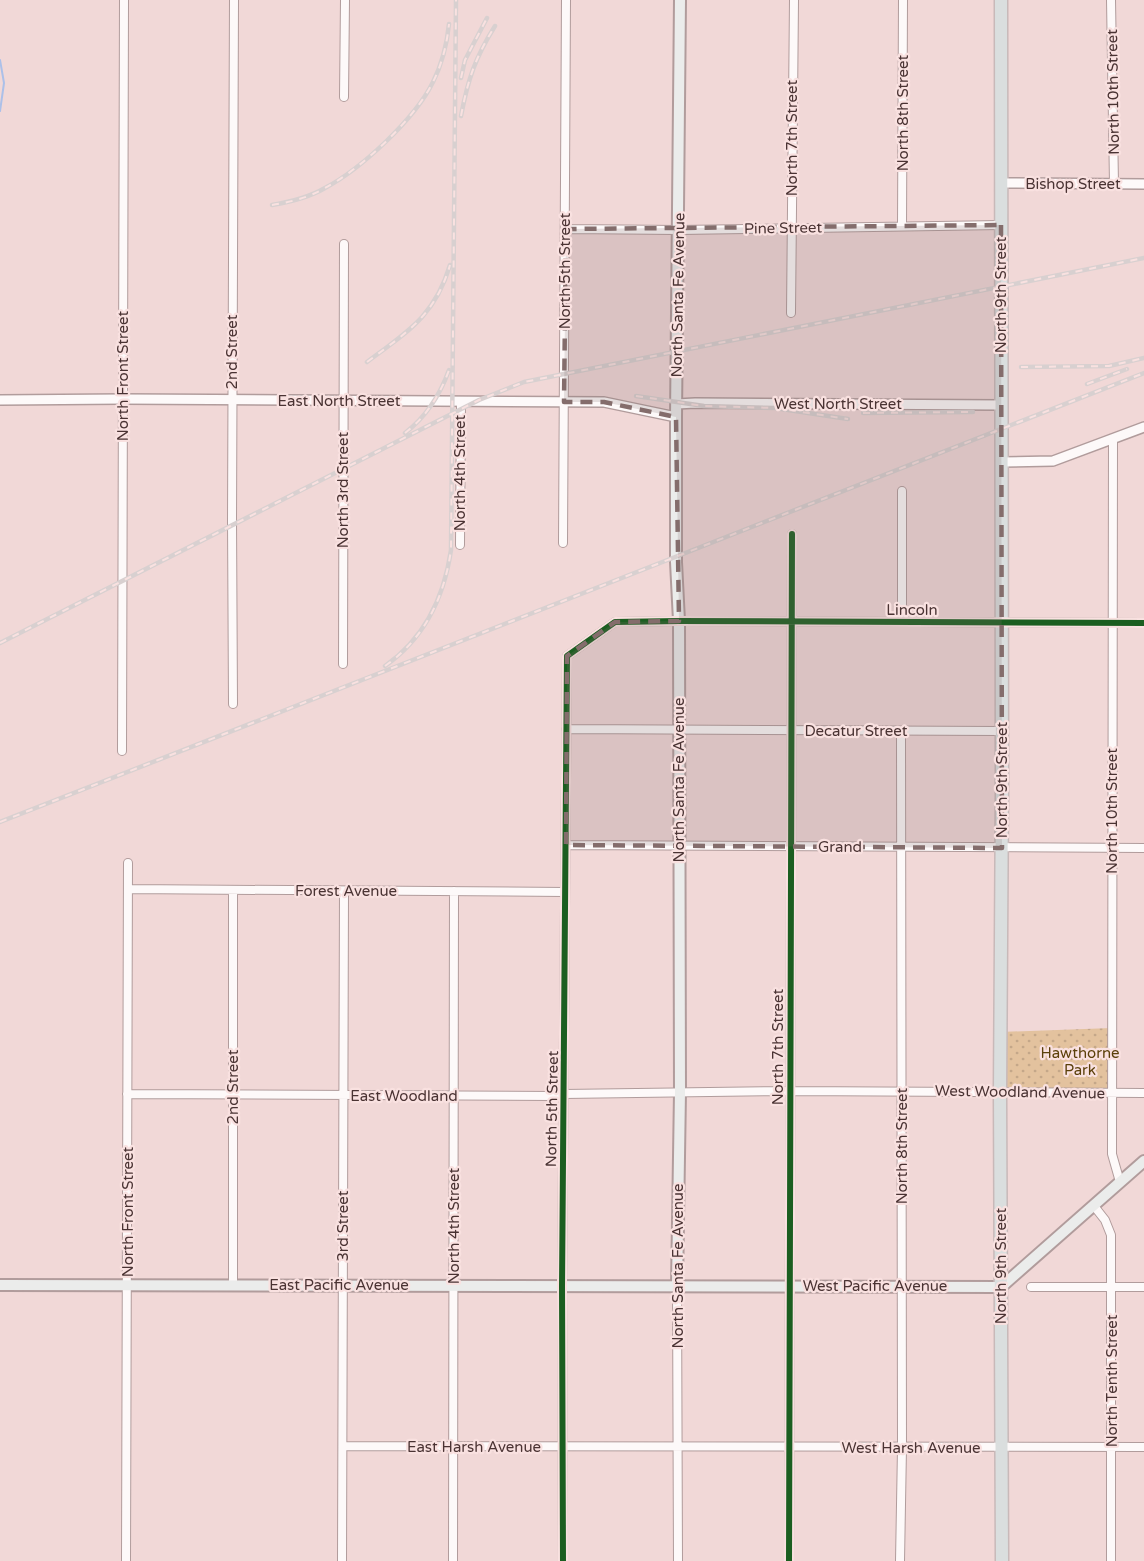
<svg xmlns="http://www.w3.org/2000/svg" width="1144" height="1561" viewBox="0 0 1144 1561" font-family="'Varela Round',sans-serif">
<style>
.park{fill:url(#park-dots)}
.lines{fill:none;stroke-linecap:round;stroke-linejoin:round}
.stream{stroke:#acc0e9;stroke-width:2}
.minor-casing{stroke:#b19c9c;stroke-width:10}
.tertiary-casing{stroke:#b19c9c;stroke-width:12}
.secondary-casing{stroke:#b19c9c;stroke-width:14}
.primary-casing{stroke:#c8b9b9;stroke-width:15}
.minor{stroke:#fdf9f9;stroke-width:8}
.tertiary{stroke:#fdf9f9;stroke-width:9}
.secondary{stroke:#ebeceb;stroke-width:10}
.primary{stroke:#dadede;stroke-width:12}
.rail-casing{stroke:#d8d0d0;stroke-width:4.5}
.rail{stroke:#f9e1e0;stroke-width:2;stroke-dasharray:7;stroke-linecap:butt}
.cycleway-casing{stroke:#f9e1e0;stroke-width:10}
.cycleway{stroke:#1b5e20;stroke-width:6}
.marked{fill:#846d6c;fill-opacity:0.2;stroke:#846d6c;stroke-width:4.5;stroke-dasharray:12 8;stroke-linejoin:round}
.labels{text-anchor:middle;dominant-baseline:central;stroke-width:4.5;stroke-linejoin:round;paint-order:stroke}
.street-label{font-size:15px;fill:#4a3333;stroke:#f9e1e0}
.park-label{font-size:15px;fill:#5b400a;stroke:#f9e1e0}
</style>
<defs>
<pattern id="park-dots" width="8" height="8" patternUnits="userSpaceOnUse" patternTransform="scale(1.5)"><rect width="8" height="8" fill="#e3c29e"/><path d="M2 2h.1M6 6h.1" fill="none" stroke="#c4a789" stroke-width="1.8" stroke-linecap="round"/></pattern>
</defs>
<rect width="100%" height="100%" fill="#f1d8d7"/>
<!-- park -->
<path class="park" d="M 1112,1028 L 1112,1093 L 1000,1091 L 1000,1032 Z"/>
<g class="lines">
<!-- stream -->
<path class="stream" d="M 0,60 L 4,83 L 0,111"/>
<defs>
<path id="minor" d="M 1111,0 L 1114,184
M 344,97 L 345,0
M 902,226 L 903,0
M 566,229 L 679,230 L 1001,225
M 791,313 L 794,0
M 1113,439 L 1112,1154 L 1120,1182
M 563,543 L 566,0
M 460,545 L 461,401
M 902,621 L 902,491
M 343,664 L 344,244
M 233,704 L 232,521 L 234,0
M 566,729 L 1002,731
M 122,751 L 124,0
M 566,845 L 1144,848
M 128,889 L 565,892
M 127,1094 L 555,1096 L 564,1094 L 790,1091 L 1144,1093
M 1094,1206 L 1105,1220 L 1111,1235 L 1111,1561
M 233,1285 L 233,890
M 677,1286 L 678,1561
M 1031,1287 L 1144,1287
M 343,1446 L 1144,1447
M 126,1561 L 128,863
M 342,1561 L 344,891
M 453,1561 L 454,891
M 563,1561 L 562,1286 L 567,656 L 615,622 L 679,621 L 1144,623
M 789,1561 L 792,534
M 900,1561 L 902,1448 L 901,731"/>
<path id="tertiary" d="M 1001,183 L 1144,184
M 0,400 L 123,399 L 604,402 L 676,417
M 677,404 L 695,403 L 1000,405
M 1002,462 L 1053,461 L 1144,427"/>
<path id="secondary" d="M 0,1285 L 1001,1287 L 1144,1161
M 677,1286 L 680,1092 L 679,621 L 676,562 L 676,417 L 680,0"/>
<path id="primary" d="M 1001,0 L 1002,791 L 1000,1091 L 1002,1561"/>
</defs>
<!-- minor casing -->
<use href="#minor" class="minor-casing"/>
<!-- tertiary casing -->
<use href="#tertiary" class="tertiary-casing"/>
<!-- secondary casing -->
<use href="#secondary" class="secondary-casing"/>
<!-- primary casing -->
<use href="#primary" class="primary-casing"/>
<!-- minor -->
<use href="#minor" class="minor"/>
<!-- tertiary -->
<use href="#tertiary" class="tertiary"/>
<!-- secondary -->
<use href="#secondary" class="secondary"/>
<!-- primary -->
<use href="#primary" class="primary"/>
<defs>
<path id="rail" d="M 461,78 L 465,60 L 487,18
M 461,116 C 468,79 475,58 495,26
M 272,205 C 290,202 308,198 325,188 C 361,169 415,119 433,82 C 442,64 447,44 449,24
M 367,362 C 407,332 435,316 450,265
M 1021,367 L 1109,366 L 1144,358
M 1087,384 L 1127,369
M 636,396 L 704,406 L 775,408 L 848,419
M 863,413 L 973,412
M 405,433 C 426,417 440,395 449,370
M 0,643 L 479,400 L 524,382 L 1144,258
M 385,666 C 425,638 444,598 451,550 L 456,0
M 0,822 L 1144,373"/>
</defs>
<!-- rail casing -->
<use href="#rail" class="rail-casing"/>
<!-- rail -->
<use href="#rail" class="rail"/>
<defs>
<path id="cycleway" d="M 563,1561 L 562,1286 L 567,656 L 615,622 L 679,621 L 1144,623
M 789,1561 L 792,534"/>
</defs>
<!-- cycleway casing -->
<use href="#cycleway" class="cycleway-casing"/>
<!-- cycleway -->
<use href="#cycleway" class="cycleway"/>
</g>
<!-- marked area -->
<path class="marked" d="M 1001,225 L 1002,848 L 566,845 L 567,656 L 615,622 L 679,621 L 676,417 L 604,402 L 564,402 L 566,229 Z"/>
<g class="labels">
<!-- street labels -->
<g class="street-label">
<text transform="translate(1113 92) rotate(-91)">North 10th Street</text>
<text transform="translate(903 113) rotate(-90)">North 8th Street</text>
<text transform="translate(792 138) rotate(-90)">North 7th Street</text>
<text x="1073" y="184">Bishop Street</text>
<text transform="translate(783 228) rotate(-1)">Pine Street</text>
<text transform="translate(565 271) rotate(-90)">North 5th Street</text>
<text transform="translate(678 295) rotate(-89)">North Santa Fe Avenue</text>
<text transform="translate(1001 295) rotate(-90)">North 9th Street</text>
<text transform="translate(232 352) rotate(-90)">2nd Street</text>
<text transform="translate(123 376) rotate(-90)">North Front Street</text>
<text x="339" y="401">East North Street</text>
<text x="838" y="404">West North Street</text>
<text transform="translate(460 473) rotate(-90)">North 4th Street</text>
<text transform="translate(343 490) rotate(-90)">North 3rd Street</text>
<text x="912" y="610">Lincoln</text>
<text x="856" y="731">Decatur Street</text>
<text transform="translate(679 780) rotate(-90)">North Santa Fe Avenue</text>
<text transform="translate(1002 780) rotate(-90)">North 9th Street</text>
<text transform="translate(1112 811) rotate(-90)">North 10th Street</text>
<text x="840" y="847">Grand</text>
<text x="346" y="891">Forest Avenue</text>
<text transform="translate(778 1047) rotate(-90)">North 7th Street</text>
<text transform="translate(233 1087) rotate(-90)">2nd Street</text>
<text transform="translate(1020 1092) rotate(1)">West Woodland Avenue</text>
<text x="404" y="1096">East Woodland</text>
<text transform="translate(552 1109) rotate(-89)">North 5th Street</text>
<text transform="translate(902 1146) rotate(-90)">North 8th Street</text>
<text transform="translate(128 1212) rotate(-90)">North Front Street</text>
<text transform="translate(343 1226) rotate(-90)">3rd Street</text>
<text transform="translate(454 1226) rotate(-90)">North 4th Street</text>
<text transform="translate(678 1266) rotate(-90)">North Santa Fe Avenue</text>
<text transform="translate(1001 1266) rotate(-90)">North 9th Street</text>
<text x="339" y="1285">East Pacific Avenue</text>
<text x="875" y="1286">West Pacific Avenue</text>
<text transform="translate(1112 1381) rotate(-90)">North Tenth Street</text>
<text x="474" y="1447">East Harsh Avenue</text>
<text x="911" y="1448">West Harsh Avenue</text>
</g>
<!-- park labels -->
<g class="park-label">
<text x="1080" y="1053">Hawthorne<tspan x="1080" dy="17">Park</tspan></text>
</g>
</g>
</svg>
